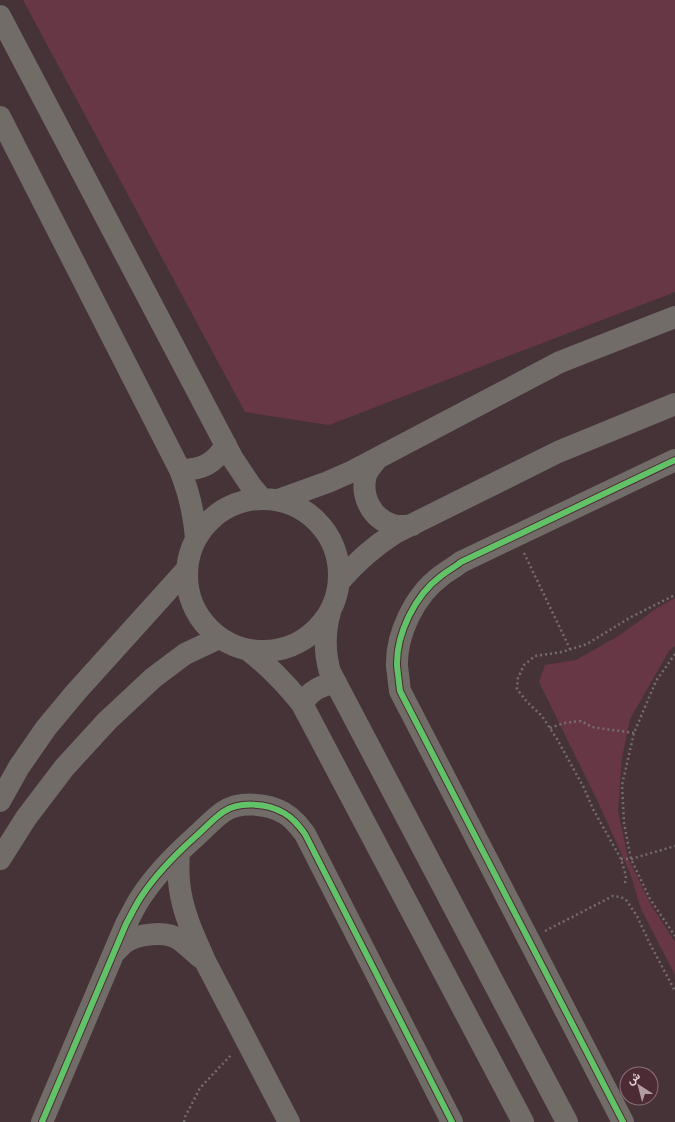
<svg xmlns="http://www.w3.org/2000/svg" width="675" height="1122" viewBox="0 0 675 1122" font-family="'DM Sans',Vazirmatn,sans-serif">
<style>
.green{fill:#683745}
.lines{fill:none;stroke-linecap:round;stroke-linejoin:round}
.path{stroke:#766c6c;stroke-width:2.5;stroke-dasharray:2 3;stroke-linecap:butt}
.minor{stroke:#726c69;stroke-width:22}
.cycleway-casing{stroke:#4d2b34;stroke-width:8}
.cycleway{stroke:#61c268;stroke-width:6}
</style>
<rect width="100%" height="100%" fill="#453338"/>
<!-- green -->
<path class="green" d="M 23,0 L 675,0 L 675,292 L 329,425 L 245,412 Z
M 675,598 L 675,646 L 669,651 L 630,719 L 622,758 L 618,810 L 628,858 L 651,905 L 675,942 L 675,975 L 641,909 L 630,873 L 599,804 L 539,682 L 545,665 L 576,660 L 620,635 L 657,608 Z"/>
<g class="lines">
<!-- path -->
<path class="path" d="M 524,553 L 570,649
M 675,654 L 656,681 L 634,733 L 622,785 L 624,823 L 631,859 L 650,899 L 675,936
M 550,728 L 564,723 L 581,721 L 592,727 L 634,733
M 621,859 L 631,859 L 675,846
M 625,883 L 626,876 L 621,859 L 593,809 L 584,788 L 557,739 L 542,716 L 527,702 L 517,689 L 518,678 L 524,665 L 535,656 L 562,652 L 587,644 L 631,617 L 675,595
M 545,931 L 613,896 L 621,897 L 627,901 L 637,916 L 649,942 L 675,991
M 184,1122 L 185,1117 L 200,1088 L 232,1054"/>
<!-- minor -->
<path class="minor" d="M 0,16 L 233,459 L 251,486 L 262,499
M 0,117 L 180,470 C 189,492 194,514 196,538
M 377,459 C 373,464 368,469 366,475 C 360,496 372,519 393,525 C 399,527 406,526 412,525
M 180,470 C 202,470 214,464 226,445
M187 575a76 76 0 1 1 152 0a76 76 0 1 1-152 0Z
M 278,500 L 328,482 L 353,471 L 560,362 L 675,317
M 339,582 C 356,562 373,547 395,533 L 558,452 L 675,404
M 330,612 C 324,633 324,651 330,672 L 567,1122
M 248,650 C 269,666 286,684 302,704 L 523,1122
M 302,704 C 310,691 320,685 336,683
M 0,801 L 19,767 L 46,728 L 76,692 L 187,569
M 179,852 C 178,866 178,881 181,895 C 185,918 196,940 205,961 L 289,1122
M 0,859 L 26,818 L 64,768 L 107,721 L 153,678 L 185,654 L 219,638
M 115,952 C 118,949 121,946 124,943 C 137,934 166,930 180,940 C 187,945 194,952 201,958
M 42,1122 L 126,924 C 131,915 135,906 141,897 C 156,874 175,855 195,837 C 204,829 213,819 223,812 C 239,801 267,803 284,813 C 293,818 299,826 305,834 L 452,1122
M 623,1122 L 400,691 C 399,683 398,674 397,666 C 396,634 415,595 441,576 C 447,571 455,567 461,562 L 675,460"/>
<defs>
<path id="cycleway" d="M 42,1122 L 126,924 C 131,915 135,906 141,897 C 156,874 175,855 195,837 C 204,829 213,819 223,812 C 239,801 267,803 284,813 C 293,818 299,826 305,834 L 452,1122
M 623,1122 L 400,691 C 399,683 398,674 397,666 C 396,634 415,595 441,576 C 447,571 455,567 461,562 L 675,460"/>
</defs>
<!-- cycleway casing -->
<use href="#cycleway" class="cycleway-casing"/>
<!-- cycleway -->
<use href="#cycleway" class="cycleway"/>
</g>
<!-- north arrow -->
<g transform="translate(639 1086) rotate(324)"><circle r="19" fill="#4d2b34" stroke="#8d6f77"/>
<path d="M0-3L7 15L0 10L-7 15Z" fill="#b29da2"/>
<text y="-6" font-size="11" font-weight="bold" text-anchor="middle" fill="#ecd6db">ش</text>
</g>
</svg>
